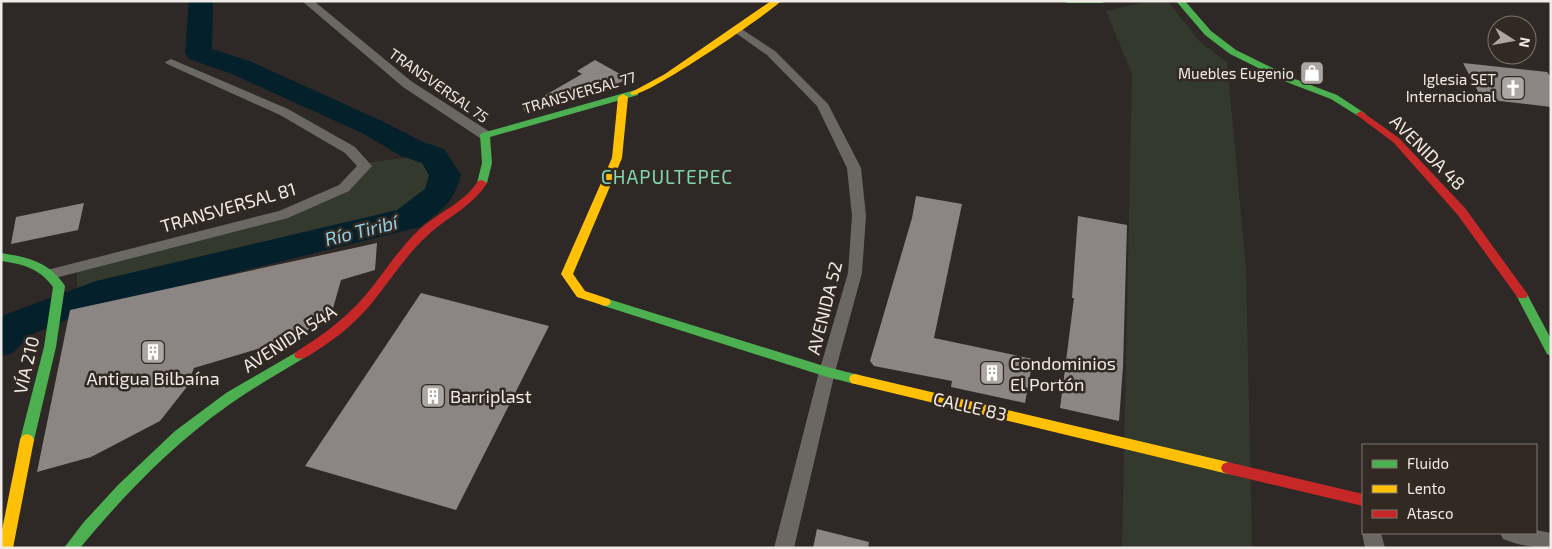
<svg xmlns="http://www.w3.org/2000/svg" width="1552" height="549" viewBox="0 0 1552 549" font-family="'Exo 2',sans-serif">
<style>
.green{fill:#33392d}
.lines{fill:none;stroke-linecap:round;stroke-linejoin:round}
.river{fill:#04202a;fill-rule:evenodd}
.building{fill:#8b8684}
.street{fill:#6b6864;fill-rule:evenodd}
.fast{fill:#4caf50;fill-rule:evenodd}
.slow{fill:#ffc107;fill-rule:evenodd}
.jam{fill:#c62828;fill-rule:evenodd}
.labels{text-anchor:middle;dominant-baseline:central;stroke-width:5;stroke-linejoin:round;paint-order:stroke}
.far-poi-label{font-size:15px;fill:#f1ebe7;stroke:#312922;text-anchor:end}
.far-street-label{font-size:15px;fill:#f1ebe7;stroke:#312922}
.street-label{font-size:18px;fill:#f1ebe7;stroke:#312922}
.poi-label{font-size:18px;fill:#f1ebe7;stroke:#312922;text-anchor:start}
.neighbourhood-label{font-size:19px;letter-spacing:1px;fill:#80d6b1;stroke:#312922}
.water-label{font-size:19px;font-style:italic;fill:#90d0e8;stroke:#312922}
</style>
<rect width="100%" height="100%" fill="#2e2926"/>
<!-- green -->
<path class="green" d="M 1151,1 L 1168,1 L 1200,42 L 1227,62 L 1246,269 L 1252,548 L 1122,548 L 1132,74 L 1106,11 Z
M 424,156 L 436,180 L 425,199 L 398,219 L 127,275 L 77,291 L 77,270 L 282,218 L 348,188 L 371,162 Z"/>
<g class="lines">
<!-- river -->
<path class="river" d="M 189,1 L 213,1 L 212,49 L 252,62 L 382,121 L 423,142 L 444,149 L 461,175 C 452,206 443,208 420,227 L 104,305 L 30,335 L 14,352 L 1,357 L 1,318 L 4,315 L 96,281 L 397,210 L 425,189 L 429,175 L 422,163 L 401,156 L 362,133 L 232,74 L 189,59 L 185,53 Z"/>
</g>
<!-- building -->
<path class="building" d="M 595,60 L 629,79 L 567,102 L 525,112 L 523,108 L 582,74 L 577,71 Z
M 1463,63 L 1547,72 L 1551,77 L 1551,107 L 1482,99 Z
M 916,196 L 962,204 L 934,338 L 1033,359 L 1025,403 L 951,387 L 952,381 L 874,366 L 870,361 L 912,218 Z
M 84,203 L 78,230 L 11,244 L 16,217 Z
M 1078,216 L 1127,225 L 1123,367 L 1119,421 L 1060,408 L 1074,298 L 1072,298 Z
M 377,243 L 375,270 L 341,280 L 332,312 L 298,337 L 194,368 L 186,388 L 160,421 L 91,457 L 37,472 L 70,310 Z
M 421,293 L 549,326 L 456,510 L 305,466 Z
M 817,529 L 869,542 L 868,548 L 813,548 Z"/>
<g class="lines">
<!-- street -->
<path class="street" d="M 302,1 L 314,1 L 411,81 L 490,132 L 491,135 L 490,138 L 480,138 L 403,87 Z
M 737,26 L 775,51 L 828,104 L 861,168 L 866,216 L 862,273 L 835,372 L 794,548 L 774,548 L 819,372 L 848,273 L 852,216 L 847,168 L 817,106 L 767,55 L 733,31 L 731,29 L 733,27 Z
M 171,59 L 288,109 L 355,147 L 372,166 L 349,191 L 288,218 L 51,279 L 46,278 L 44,274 L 46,270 L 51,269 L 279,211 L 339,185 L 357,166 L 345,153 L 280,115 L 167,64 L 165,62 Z
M 1536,530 L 1551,533 L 1551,548 C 1534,548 1518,545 1503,539 L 1500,533 L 1536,533 Z
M 1363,531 L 1363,533 L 1381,533 L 1385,548 L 1365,548 L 1362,533 Z"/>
<!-- fast -->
<path class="fast" d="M 1063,1 L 1106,1 L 1102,3 L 1067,3 Z
M 1176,1 L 1185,1 L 1211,31 L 1236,50 L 1295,79 L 1337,95 L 1366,114 L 1361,117 L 1358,116 L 1331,99 L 1289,83 L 1230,54 L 1205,35 Z
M 635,90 L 638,91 L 638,95 L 490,137 L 492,163 L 487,183 L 482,186 L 477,183 L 482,163 L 480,135 L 482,133 Z
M 1,253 C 27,257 50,262 65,286 L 56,347 L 34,440 L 32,444 L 27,446 L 22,444 L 20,440 L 44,347 L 53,287 C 39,268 23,264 1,261 Z
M 1522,291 L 1526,292 L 1551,339 L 1551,356 L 1547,354 L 1516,295 L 1518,292 Z
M 605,298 L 827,367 L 859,375 L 861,379 L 859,383 L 855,384 L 827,377 L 601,305 L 599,302 L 601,299 Z
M 300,350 L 304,352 L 306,355 L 304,358 C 278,374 251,389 226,407 C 171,446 124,495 80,548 L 64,548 L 83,523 L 118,485 L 175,431 L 226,393 Z"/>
<!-- slow -->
<path class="slow" d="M 771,1 L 781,1 C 766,16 646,97 632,95 L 630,93 L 665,74 Z
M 623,94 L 628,97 L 622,158 L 573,274 L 585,291 L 609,299 L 611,302 L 609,305 L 605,306 L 577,297 L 561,274 L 612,158 L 618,97 Z
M 855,374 L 1228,462 L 1233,464 L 1235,468 L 1233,472 L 1228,474 L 855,384 L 851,383 L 849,379 L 851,375 Z
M 27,434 L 32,436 L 34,440 L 13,548 L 1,548 L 1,535 L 20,440 L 22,436 Z"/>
<!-- jam -->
<path class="jam" d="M 1361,111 L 1399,138 L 1465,208 L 1526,292 L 1528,295 L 1526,298 L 1518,298 L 1457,214 L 1393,142 L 1358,116 L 1356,114 Z
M 482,180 L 487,183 C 472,207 447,217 427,236 C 405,256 390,281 371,304 C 355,323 337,338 316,351 C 310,355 303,361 296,358 L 294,355 L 296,352 C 321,336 344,320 364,297 C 383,275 398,249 420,229 C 439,212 464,203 478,181 Z
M 1228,462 L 1363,494 L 1363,506 L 1228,474 L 1223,472 L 1221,468 L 1223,464 Z"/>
</g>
<!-- icons -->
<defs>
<symbol id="shop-square" viewBox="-11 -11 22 22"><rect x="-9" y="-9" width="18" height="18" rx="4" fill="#ada7a3" stroke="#312922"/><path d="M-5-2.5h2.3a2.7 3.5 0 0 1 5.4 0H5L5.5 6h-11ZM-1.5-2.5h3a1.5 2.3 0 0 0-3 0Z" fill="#fff"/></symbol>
<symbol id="church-square" viewBox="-11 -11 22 22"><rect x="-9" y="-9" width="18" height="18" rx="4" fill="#ada7a3" stroke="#312922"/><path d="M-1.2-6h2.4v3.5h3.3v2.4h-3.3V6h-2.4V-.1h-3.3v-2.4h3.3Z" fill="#fff"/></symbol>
<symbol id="building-square" viewBox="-11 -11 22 22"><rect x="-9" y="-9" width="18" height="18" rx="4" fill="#ada7a3" stroke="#312922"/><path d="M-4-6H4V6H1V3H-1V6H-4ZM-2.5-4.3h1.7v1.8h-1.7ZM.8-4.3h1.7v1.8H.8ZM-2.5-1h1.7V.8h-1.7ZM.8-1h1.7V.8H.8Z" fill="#fff"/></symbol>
</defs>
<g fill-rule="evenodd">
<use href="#shop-square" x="1298" y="59" width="28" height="28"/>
<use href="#church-square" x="1499" y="74" width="28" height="28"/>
<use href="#building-square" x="139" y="338" width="28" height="28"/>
<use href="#building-square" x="978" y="359" width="28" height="28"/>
<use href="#building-square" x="419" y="382" width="28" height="28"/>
</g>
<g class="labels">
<!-- far-poi labels -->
<g class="far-poi-label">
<text x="1294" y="73">Muebles Eugenio</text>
<text x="1496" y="79">Iglesia SET<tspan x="1496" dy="17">Internacional</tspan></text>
</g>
<!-- far-street labels -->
<g class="far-street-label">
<text transform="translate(439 85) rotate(35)">TRANSVERSAL 75</text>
<text transform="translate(579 92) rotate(-16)">TRANSVERSAL 77</text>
</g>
<!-- street labels -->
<g class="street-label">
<text transform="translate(1428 152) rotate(45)">AVENIDA 48</text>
<text transform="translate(228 207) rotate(-16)">TRANSVERSAL 81</text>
<text transform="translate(824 308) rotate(-76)">AVENIDA 52</text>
<text transform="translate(289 338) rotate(-33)">AVENIDA 54A</text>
<text transform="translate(26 365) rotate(-77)">VÍA 210</text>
<text transform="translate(970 406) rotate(13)">CALLE 83</text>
</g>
<!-- poi labels -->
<g class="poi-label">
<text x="1010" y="363">Condominios<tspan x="1010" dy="21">El Portón</tspan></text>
<text x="153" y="378" text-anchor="middle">Antigua Bilbaína</text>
<text x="450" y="396">Barriplast</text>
</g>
<!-- neighbourhood labels -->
<g class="neighbourhood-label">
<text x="667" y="176">CHAPULTEPEC</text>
</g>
<!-- water labels -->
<g class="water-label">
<text transform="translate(361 230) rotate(-14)">Río Tiribí</text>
</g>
</g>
<!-- border -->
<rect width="1552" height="549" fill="none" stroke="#f1ebe7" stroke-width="5"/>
<!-- legend -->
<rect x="1362" y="444" width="175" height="90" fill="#312922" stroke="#7e7771"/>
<rect x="1372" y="460" width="25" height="8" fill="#4caf50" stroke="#7e7771"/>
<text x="1407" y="469" font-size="15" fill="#f1ebe7">Fluido</text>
<rect x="1372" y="485" width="25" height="8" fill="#ffc107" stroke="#7e7771"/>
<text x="1407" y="494" font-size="15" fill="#f1ebe7">Lento</text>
<rect x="1372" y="510" width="25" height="8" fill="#c62828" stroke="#7e7771"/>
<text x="1407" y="519" font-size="15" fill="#f1ebe7">Atasco</text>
<!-- north arrow -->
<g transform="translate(1512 40) rotate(101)"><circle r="24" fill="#312922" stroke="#7e7771"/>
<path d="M0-4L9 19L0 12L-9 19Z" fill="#ada7a3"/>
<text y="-8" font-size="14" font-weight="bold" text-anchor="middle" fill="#f1ebe7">N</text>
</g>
</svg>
